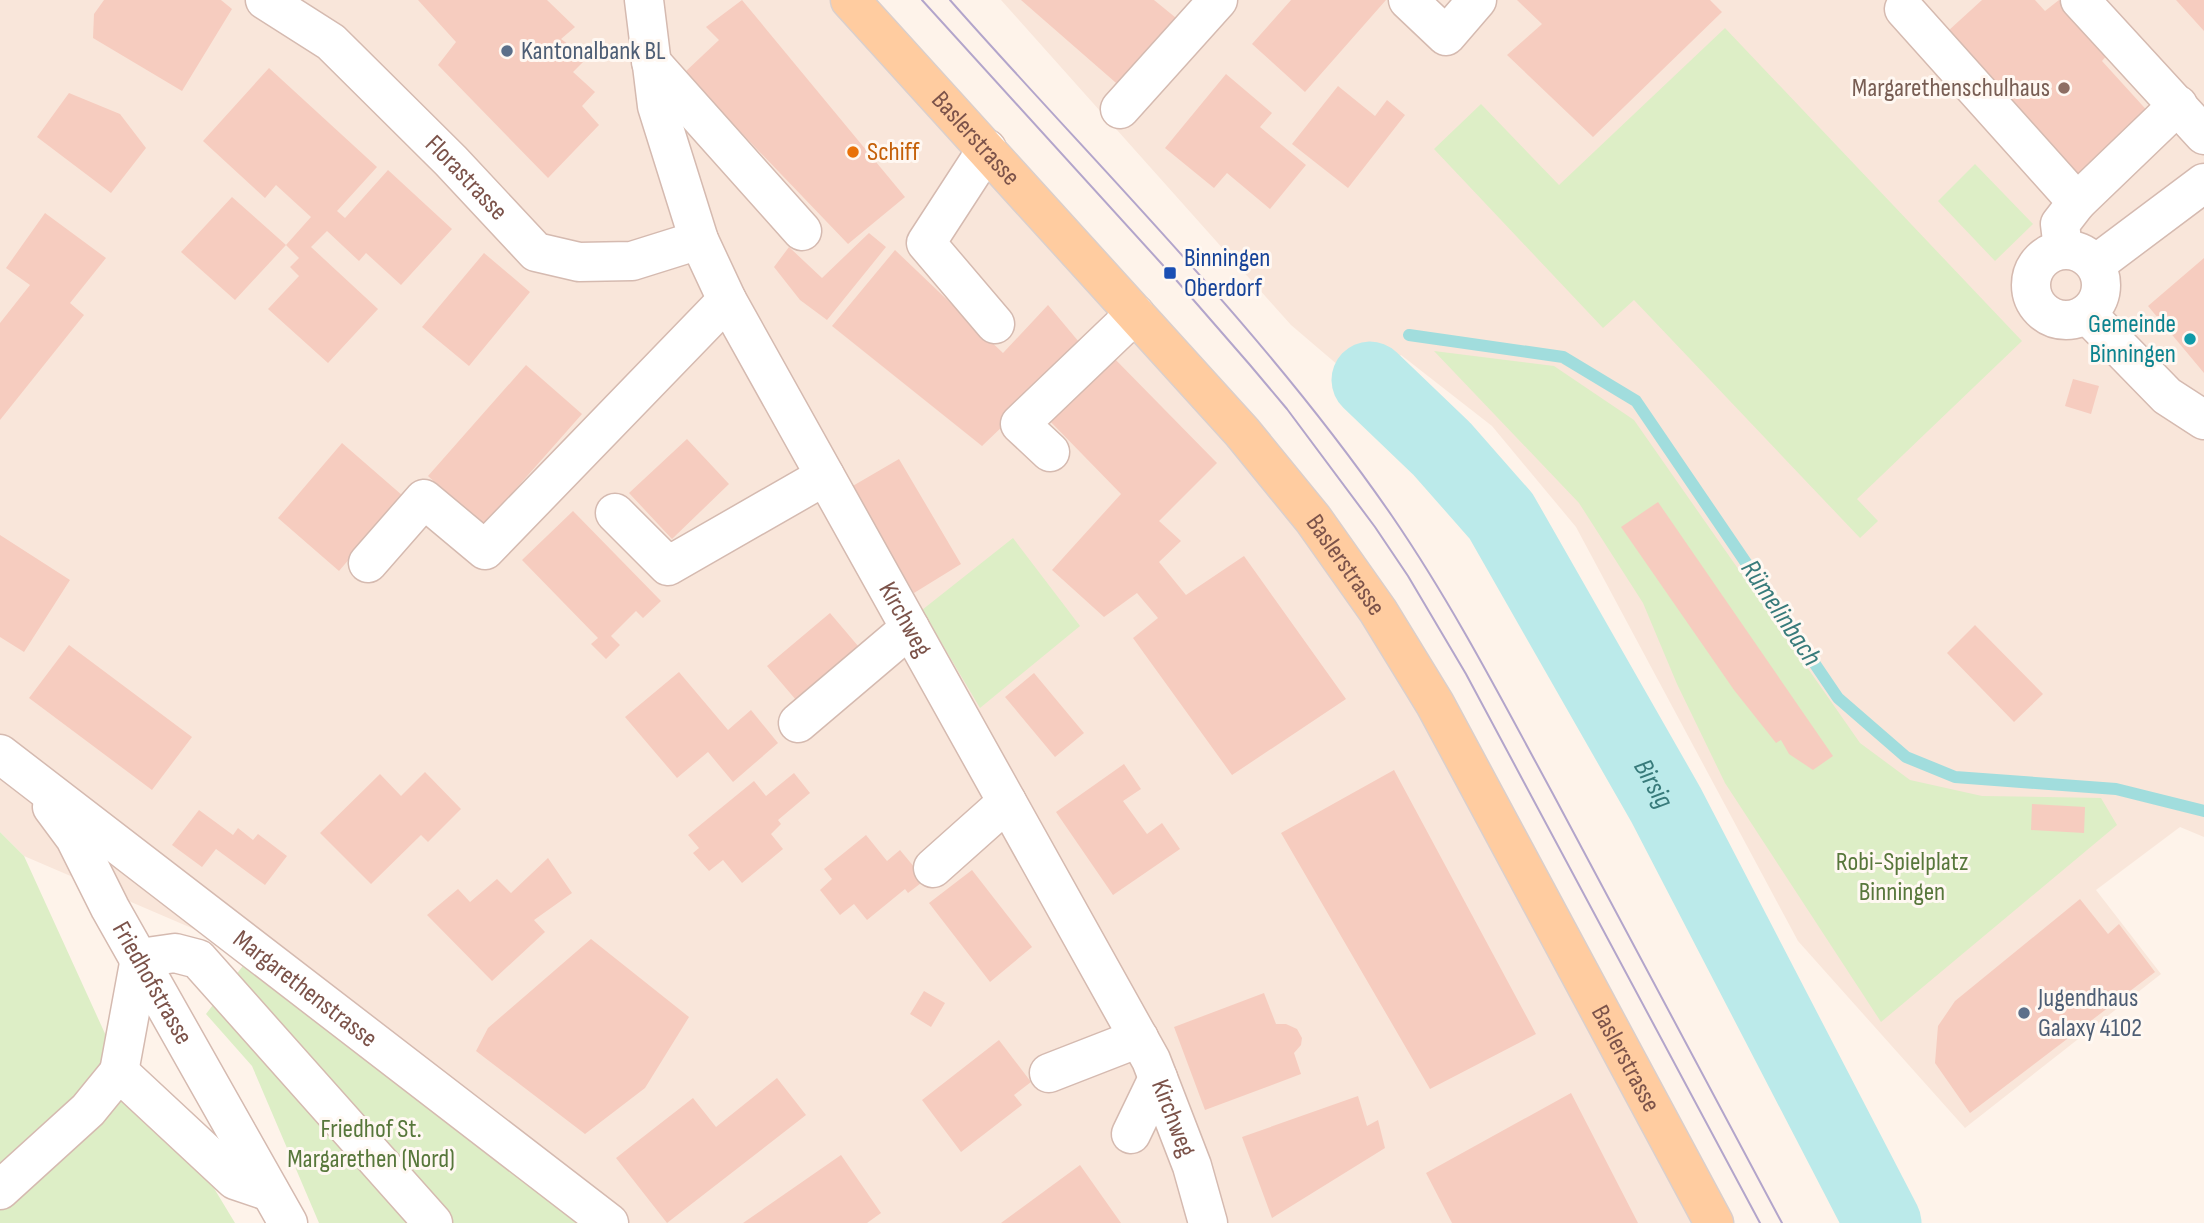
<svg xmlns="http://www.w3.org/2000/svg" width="2204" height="1223" viewBox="0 0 2204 1223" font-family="'Sofia Sans Condensed',sans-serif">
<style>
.residential{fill:#f9e6da}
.green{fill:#ddeec6}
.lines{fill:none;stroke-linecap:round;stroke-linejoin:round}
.stream{stroke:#a1dddd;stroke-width:12}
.river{stroke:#bbeaea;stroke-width:77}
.building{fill:#f6ccbf}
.minor-casing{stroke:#d5bab0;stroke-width:41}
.major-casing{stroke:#dacfcc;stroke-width:41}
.minor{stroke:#fff;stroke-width:38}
.major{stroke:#ffcca0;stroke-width:38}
.tram{stroke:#b3a5cb;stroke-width:2}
.service-dot{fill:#5c6f8a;stroke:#fff8f2;stroke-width:2.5}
.education-dot{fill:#8d6e63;stroke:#fff8f2;stroke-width:2.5}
.food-dot{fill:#e8710a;stroke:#fff8f2;stroke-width:2.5}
.transit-dot{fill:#1a4fb4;stroke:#fff8f2;stroke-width:2.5}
.culture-dot{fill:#0f9aa8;stroke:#fff8f2;stroke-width:2.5}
.labels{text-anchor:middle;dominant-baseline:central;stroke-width:6;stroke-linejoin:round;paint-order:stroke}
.service-label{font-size:26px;fill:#4e5e75;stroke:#fff8f2;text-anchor:start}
.education-label{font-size:26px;fill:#785e54;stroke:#fff8f2;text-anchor:end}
.street-label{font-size:26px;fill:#7c534a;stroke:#fff8f2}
.food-label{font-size:26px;fill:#c56008;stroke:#fff8f2;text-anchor:start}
.transit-label{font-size:26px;fill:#164399;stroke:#fff8f2;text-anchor:start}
.culture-label{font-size:26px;fill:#0d838f;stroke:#fff8f2;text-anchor:end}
.park-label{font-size:26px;fill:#57773b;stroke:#fff8f2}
.water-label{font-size:28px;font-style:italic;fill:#387b7b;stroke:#fff8f2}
</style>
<rect width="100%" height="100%" fill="#fef3ea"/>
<!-- residential -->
<path class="residential" d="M 0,0 L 850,0 L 1313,519 L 1714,1223 L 606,1223 L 252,954 L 24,856 L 0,832 Z
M 1001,0 L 2204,0 L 2204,837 L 2180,827 L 2096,890 L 2161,974 L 1965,1128 L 1798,941 L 1576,527 L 1492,426 L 1401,355 L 1366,389 L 1291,325 Z"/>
<!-- green -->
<path class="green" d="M 1725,28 L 2022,341 L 1857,499 L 1878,521 L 1860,538 L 1634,300 L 1603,328 L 1434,149 L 1481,104 L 1559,185 Z
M 1975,164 L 2033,224 L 1995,261 L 1938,201 Z
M 1434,351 L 1554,366 L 1634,420 L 1860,743 L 1910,780 L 1982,796 L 2101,798 L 2117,825 L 1881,1022 L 1725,783 L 1677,684 L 1643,603 L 1579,503 Z
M 1013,538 L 1080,626 L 980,708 L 922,610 Z
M 0,832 L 24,856 L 107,1038 L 100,1091 L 0,1185 Z
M 252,954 L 606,1223 L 319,1223 L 252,1066 L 206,1014 Z
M 116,1093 L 203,1170 L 235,1223 L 0,1223 L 0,1206 Z"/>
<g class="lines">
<!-- stream -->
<path class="stream" d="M 1409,335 L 1563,357 L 1636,401 L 1838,698 L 1906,757 L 1955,777 L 2116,789 L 2204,811"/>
<!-- river -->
<path class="river" id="s1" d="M 1370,380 L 1442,449 L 1501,516 L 1666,805 L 1883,1223"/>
</g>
<!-- building -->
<path class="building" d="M 104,0 L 221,0 L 232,9 L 182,91 L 93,38 L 94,14 Z
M 418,0 L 547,0 L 575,27 L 561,39 L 587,58 L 573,72 L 595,92 L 582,106 L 599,125 L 548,178 L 438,65 L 456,42 Z
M 742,0 L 905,197 L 848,244 L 684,73 L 719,40 L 706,27 Z
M 1021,0 L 1154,0 L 1181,22 L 1123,89 Z
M 1291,0 L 1386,0 L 1305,92 L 1252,44 Z
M 1517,0 L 1710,0 L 1722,12 L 1593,137 L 1507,55 L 1542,24 Z
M 1982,0 L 2035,0 L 2045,11 L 2059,0 L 2108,54 L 2102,61 L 2152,116 L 2083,179 L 1948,31 Z
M 2176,0 L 2204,0 L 2204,31 Z
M 269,68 L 377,167 L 337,211 L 345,218 L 388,170 L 452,229 L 401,285 L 366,253 L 359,261 L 327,231 L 311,247 L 378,309 L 328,363 L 268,309 L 299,276 L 290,267 L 299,258 L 286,245 L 311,217 L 276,185 L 265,198 L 203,141 Z
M 1226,74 L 1272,113 L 1260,127 L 1306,165 L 1270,209 L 1227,173 L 1214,188 L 1165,148 Z
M 1338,86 L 1375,116 L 1387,100 L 1405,115 L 1348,188 L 1292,144 Z
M 69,93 L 120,114 L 146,148 L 111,193 L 37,137 Z
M 232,197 L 286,245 L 235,300 L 181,252 Z
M 45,213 L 106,258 L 70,303 L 84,315 L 0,420 L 0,323 L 30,285 L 6,268 Z
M 869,233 L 886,247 L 827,320 L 800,300 L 774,267 L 789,247 L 822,278 Z
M 895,250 L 1003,353 L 1048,305 L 1084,348 L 982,446 L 832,326 Z
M 484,253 L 530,292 L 469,366 L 422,327 Z
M 2204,258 L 2204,373 L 2148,306 Z
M 1109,353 L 1217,463 L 1159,521 L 1181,541 L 1159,562 L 1186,595 L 1244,556 L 1346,699 L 1232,775 L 1133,638 L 1158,618 L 1137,593 L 1104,617 L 1052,570 L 1121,494 L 1045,416 Z
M 526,365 L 582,414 L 483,526 L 428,476 Z
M 2073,379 L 2099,386 L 2091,414 L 2065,406 Z
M 687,439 L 729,484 L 672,539 L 629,493 Z
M 342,443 L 403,496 L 339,571 L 278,518 Z
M 899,459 L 961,564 L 914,593 L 851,487 Z
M 1658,502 L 1833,756 L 1813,770 L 1789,754 L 1781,740 L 1776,743 L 1734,690 L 1621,527 Z
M 573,511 L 661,601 L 643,618 L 636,611 L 611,636 L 620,645 L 606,659 L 591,644 L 598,638 L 522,560 Z
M 0,535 L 70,580 L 24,652 L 0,637 Z
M 830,613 L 864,653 L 802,707 L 767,666 Z
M 1975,625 L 2043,694 L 2014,722 L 1947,653 Z
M 69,645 L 192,737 L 152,790 L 29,698 Z
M 679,672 L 728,730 L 751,710 L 778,743 L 733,782 L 708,752 L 677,778 L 625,717 Z
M 1034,673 L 1084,733 L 1055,757 L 1005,697 Z
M 1124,764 L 1141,789 L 1123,801 L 1147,834 L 1162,823 L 1180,849 L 1113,895 L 1056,812 Z
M 1394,770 L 1536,1034 L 1430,1089 L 1281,833 Z
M 425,772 L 461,809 L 428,842 L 421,835 L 371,884 L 320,833 L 380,774 L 401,796 Z
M 794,773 L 810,793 L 778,820 L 781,824 L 771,834 L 783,849 L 742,883 L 723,860 L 709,871 L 693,853 L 699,848 L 688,835 L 754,781 L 766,796 Z
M 2032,804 L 2085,807 L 2084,833 L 2031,830 Z
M 199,810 L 233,835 L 238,828 L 253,840 L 258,834 L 287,856 L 265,885 L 216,849 L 202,867 L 172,845 Z
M 866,835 L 887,861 L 900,850 L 925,880 L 908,893 L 905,889 L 867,920 L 854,904 L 840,915 L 820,890 L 832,879 L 824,869 Z
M 548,858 L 572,893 L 534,920 L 545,932 L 492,981 L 427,915 L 458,889 L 470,902 L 497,879 L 511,893 Z
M 972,870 L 1032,947 L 990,982 L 929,903 Z
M 2080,899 L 2108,934 L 2119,924 L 2155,972 L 1970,1113 L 1935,1063 L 1938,1026 L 1955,1001 Z
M 591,939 L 689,1017 L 645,1088 L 585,1134 L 476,1051 L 488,1028 Z
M 924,991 L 945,1003 L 931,1027 L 910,1014 Z
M 1264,993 L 1276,1024 L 1286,1024 L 1297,1029 L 1302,1038 L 1301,1045 L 1294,1053 L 1301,1074 L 1205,1110 L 1174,1027 Z
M 999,1040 L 1031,1082 L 1014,1095 L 1022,1105 L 961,1152 L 922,1100 Z
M 777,1078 L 806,1115 L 667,1223 L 616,1158 L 693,1098 L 716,1127 Z
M 1571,1093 L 1638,1223 L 1452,1223 L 1426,1173 Z
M 1358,1096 L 1367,1126 L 1378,1120 L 1385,1148 L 1272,1218 L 1242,1137 Z
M 841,1155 L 881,1213 L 867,1223 L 743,1223 Z
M 1080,1165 L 1121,1223 L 1001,1223 Z"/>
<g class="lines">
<defs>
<g id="minor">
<path id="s2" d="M 265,0 L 331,42 L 451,161 L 536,252 L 579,262 L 632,261 L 699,240"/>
<path id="s3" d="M 644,0 L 657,106 L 699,240 L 727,300 L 1151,1060 L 1192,1166 L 1208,1223"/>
<path d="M 1408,0 L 1446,36 L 1477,0"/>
<path d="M 2080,0 L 2204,135"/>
<path d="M 1904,9 L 2077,202 L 2060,224 L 2063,249"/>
<path d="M 651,62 L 802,231"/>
<path d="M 1120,109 L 1218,0"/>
<path d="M 987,149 L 926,243 L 995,324"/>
<path d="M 2077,202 L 2178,105"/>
<circle cx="2066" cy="285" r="35"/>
<path d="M 2096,264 L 2204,183"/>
<path d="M 2087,314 L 2167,396 L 2204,420"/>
<path d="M 1050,452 L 1020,424 L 1135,314"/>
<path d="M 615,513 L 668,566 L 825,476"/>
<path d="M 368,563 L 424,499 L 485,550 L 727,300"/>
<path d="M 798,723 L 910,628"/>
<path id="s4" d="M 0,754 L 609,1223"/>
<path id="s5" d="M 52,807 L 75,838 L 110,908 L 288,1223"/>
<path d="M 933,868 L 1007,802"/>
<path d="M 119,1072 L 140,958 L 175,953 L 198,959 L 433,1223"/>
<path d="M 1049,1073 L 1139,1038"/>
<path d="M 1131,1134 L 1158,1078"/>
<path d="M 0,1190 L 88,1110 L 119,1072 L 235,1180 L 270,1192"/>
</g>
<g id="major">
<path id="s6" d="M 850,0 L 1242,432 L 1313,519 L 1378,611 L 1435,704 L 1714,1223"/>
</g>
</defs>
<!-- minor casing -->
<use href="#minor" class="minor-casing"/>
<!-- major casing -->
<use href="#major" class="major-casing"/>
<!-- minor -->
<use href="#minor" class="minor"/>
<!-- major -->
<use href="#major" class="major"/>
<!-- tram -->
<path class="tram" d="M 922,0 L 1170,273 L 1250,365 L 1287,409 L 1375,527 L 1408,576 L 1466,674 L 1760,1223
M 950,0 C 1099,169 1264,330 1392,516 C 1453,605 1502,700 1553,794 C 1630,937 1706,1080 1782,1223"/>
</g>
<!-- markers -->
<g class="service-dot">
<circle cx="507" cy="51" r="7"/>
<circle cx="2024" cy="1013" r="7"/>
</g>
<circle class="education-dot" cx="2064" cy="88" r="7"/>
<circle class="food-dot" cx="853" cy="152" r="7"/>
<rect class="transit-dot" x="1163" y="266" width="14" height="14" rx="3.5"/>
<circle class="culture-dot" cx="2190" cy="339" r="7"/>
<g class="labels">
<!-- service labels -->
<g class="service-label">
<text x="521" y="51">Kantonalbank BL</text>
<text x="2038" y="998">Jugendhaus<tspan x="2038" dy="30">Galaxy 4102</tspan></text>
</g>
<!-- education labels -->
<g class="education-label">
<text x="2050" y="88">Margarethenschulhaus</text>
</g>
<!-- street labels -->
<g class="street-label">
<text stroke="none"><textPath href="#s6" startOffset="187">Baslerstrasse</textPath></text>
<text stroke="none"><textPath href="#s2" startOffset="270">Florastrasse</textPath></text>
<text stroke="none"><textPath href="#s6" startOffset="752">Baslerstrasse</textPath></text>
<text stroke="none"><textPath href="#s3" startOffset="679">Kirchweg</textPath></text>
<text stroke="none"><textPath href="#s5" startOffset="203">Friedhofstrasse</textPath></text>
<text stroke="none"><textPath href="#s4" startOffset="385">Margarethenstrasse</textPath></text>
<text stroke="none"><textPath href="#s6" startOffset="1320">Baslerstrasse</textPath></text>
<text stroke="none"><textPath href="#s3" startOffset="1246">Kirchweg</textPath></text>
</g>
<!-- food labels -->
<g class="food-label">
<text x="867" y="152">Schiff</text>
</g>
<!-- transit labels -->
<g class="transit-label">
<text x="1184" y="258">Binningen<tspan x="1184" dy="30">Oberdorf</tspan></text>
</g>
<!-- culture labels -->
<g class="culture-label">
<text x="2176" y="324">Gemeinde<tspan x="2176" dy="30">Binningen</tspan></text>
</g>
<!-- park labels -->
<g class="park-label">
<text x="1902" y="862">Robi-Spielplatz<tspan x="1902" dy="30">Binningen</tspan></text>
<text x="371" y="1129">Friedhof St.<tspan x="371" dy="30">Margarethen (Nord)</tspan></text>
</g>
<!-- water labels -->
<g class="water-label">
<text transform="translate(1781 613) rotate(56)">Rümelinbach</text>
<text stroke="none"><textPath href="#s1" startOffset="497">Birsig</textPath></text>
</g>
</g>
</svg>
